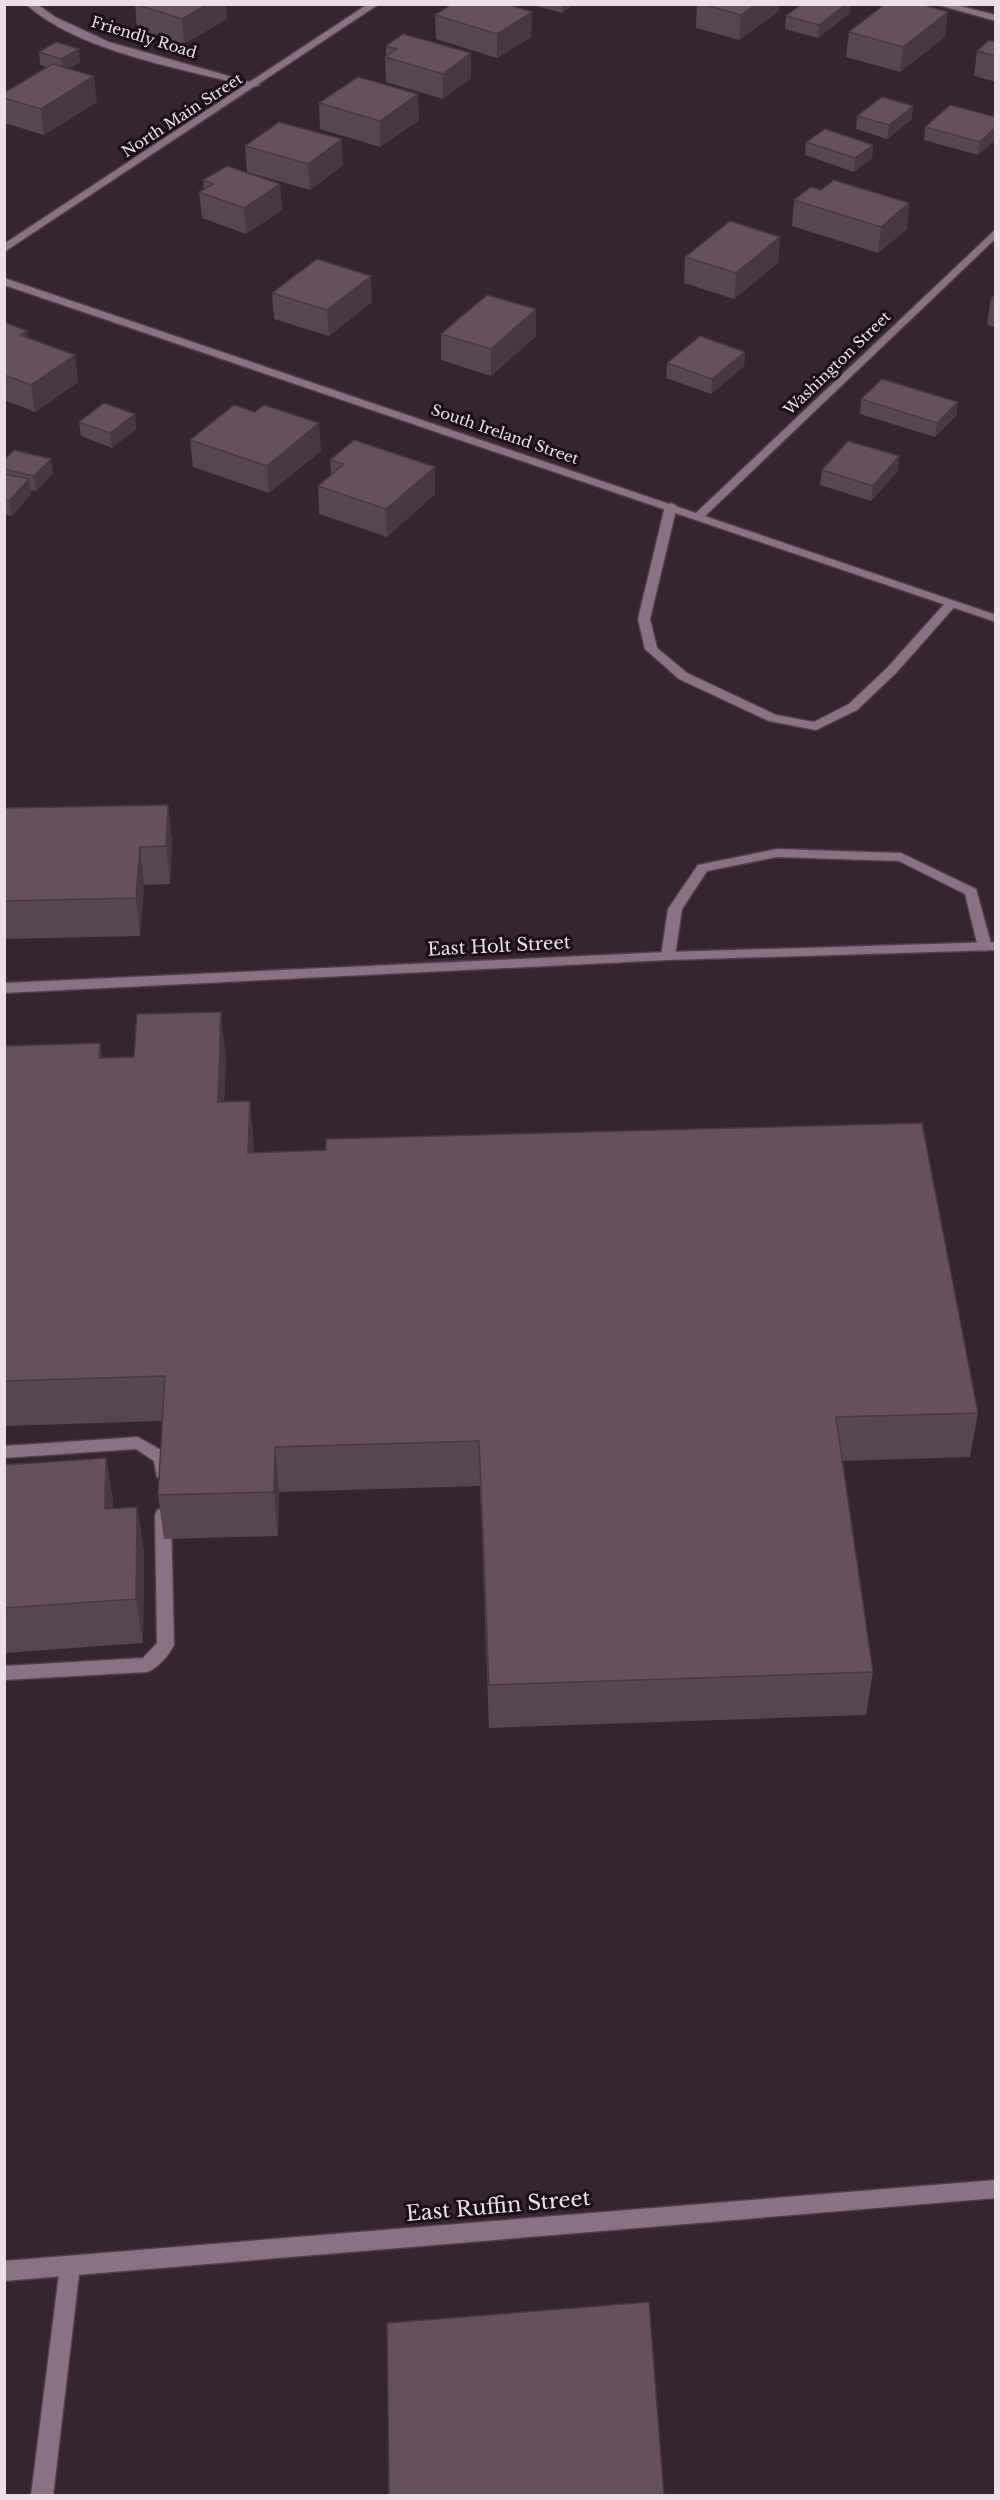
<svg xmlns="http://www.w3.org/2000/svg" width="1000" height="2500" viewBox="0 0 1000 2500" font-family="'Libre Baskerville',serif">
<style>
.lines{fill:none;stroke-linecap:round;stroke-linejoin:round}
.service-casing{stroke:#4f3f4a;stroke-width:3}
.minor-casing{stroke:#4f3f4a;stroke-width:3}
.tertiary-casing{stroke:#4f3f4a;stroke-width:3}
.service{fill:#897281;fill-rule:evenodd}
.minor{fill:#897281;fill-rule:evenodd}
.tertiary{fill:#897281;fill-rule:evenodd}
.wall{fill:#574551}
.shaded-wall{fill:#473842}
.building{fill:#65505e;stroke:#473842;stroke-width:1.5}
.labels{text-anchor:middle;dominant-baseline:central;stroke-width:6;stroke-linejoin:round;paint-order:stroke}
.far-street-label{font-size:15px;fill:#ecdfe7;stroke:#191016}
.street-label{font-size:18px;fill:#ecdfe7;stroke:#191016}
.near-street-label{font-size:21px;fill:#ecdfe7;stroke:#191016}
</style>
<rect width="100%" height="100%" fill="#362430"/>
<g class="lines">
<defs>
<path id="service" d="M 671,503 L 677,506 L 650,619 L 657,648 L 687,673 L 776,715 L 814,722 L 849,704 L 888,667 L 947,601 L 955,601 L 957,604 L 896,673 L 857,710 L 816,730 L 769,721 L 679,679 L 645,649 L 638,619 L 665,506 Z
M 777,849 L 901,853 L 976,889 L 992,947 L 985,951 L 978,947 L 965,894 L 899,861 L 777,857 L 707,871 L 682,909 L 675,956 L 668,960 L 663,959 L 661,956 L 668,909 L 698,865 Z
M 138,1437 L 168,1454 L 171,1473 L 169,1477 L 163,1479 L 157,1477 L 154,1461 L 136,1449 L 4,1458 L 4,1446 Z
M 163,1509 L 169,1510 L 171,1515 L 174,1645 C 169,1655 158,1668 147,1672 L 4,1680 L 4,1666 L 143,1658 L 157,1643 L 155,1515 L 157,1510 Z
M 70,2256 L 77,2259 L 80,2266 L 53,2496 L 31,2496 L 60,2266 L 63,2259 Z"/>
<path id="minor" d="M 26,4 L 37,4 L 55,17 L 109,42 L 260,85 L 252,87 C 185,69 78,52 26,4 Z
M 935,4 L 952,4 L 996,15 L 996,21 Z
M 996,229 L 996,238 L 703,518 L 695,518 L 695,514 Z
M 996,942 L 996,950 L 668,960 L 4,993 L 4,983 L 668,952 Z
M 996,2180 L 996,2198 L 4,2281 L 4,2261 Z"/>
<path id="tertiary" d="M 368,4 L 379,4 L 4,252 L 4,244 Z
M 4,278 L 996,615 L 996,622 L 4,285 Z"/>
</defs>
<!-- service casing -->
<use href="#service" class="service-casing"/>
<!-- minor casing -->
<use href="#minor" class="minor-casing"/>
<!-- tertiary casing -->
<use href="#tertiary" class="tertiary-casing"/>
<!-- service -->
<use href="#service" class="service"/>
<!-- minor -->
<use href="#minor" class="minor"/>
<!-- tertiary -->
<use href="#tertiary" class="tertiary"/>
</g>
<!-- wall -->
<path class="wall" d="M 135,4 L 227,19 L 184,44 L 137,29 Z
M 529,4 L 574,4 L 562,13 Z
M 697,4 L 779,4 L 779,11 L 739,40 L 696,28 Z
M 802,4 L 851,4 L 850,13 L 818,38 L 785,29 L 786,16 Z
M 532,12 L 531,37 L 497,58 L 436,39 L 435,15 Z
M 849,32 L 945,37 L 900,72 L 846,57 Z
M 996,42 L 996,82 L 974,76 L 977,51 Z
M 386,46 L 471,53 L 471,78 L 443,99 L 386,82 L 385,57 L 386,56 Z
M 39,52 L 80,62 L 69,69 L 97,102 L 44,135 L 4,123 L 4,93 L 46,67 L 40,65 Z
M 319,103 L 419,120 L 380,147 L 320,129 Z
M 857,116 L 912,119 L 887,139 L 856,129 Z
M 996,117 L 996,139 L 978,155 L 924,140 L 925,127 Z
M 806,142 L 873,145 L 872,158 L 854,172 L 805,155 Z
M 245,146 L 343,165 L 310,190 L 247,172 Z
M 203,180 L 280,184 L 282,210 L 246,234 L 202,218 L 199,192 L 204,189 Z
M 821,190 L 909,203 L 907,229 L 878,253 L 792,226 L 794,200 Z
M 780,237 L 778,263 L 734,299 L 684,283 L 685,257 Z
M 272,293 L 372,302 L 329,336 L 274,319 Z
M 996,294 L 996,327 L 987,325 L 991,298 Z
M 536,309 L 536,336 L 491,376 L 441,360 L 441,334 Z
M 4,322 L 28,338 L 75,355 L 78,382 L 35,412 L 4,400 Z
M 745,352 L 744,366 L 711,394 L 666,378 L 667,363 Z
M 861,399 L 958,402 L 956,416 L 935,437 L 860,414 Z
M 135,414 L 136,429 L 112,448 L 81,436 L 79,422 Z
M 190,440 L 321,451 L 269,493 L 193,467 Z
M 4,460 L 53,473 L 36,491 L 31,490 L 31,494 L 12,516 L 4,514 Z
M 330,460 L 435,467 L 435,494 L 387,537 L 319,514 L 318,486 L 331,475 Z
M 822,470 L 898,471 L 871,501 L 820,485 Z
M 168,805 L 172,843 L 170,884 L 144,885 L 140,936 L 4,939 L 4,808 Z
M 100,1043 L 102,1058 L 226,1058 L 224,1102 L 254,1146 L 253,1152 L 978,1413 L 970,1457 L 842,1461 L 873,1672 L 866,1715 L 489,1728 L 480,1486 L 279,1492 L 278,1536 L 164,1539 L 158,1495 L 162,1421 L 4,1426 L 4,1046 Z
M 106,1458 L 113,1502 L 113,1509 L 137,1507 L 144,1552 L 143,1643 L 4,1653 L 4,1465 Z"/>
<!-- shaded-wall -->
<path class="shaded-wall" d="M 208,4 L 226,4 L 227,19 L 184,44 L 182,19 Z
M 562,4 L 574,4 L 562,13 Z
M 756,4 L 779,4 L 779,11 L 739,40 L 741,15 Z
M 846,4 L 851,4 L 850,13 L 818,38 L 819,25 Z
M 532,12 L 531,37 L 497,58 L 497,34 Z
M 948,12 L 945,37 L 900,72 L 903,47 Z
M 79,49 L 80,62 L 63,72 L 61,59 Z
M 471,53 L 471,78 L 443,99 L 443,74 Z
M 94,76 L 97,102 L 44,135 L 41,109 Z
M 418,94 L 419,120 L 380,147 L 380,121 Z
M 913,106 L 912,119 L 887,139 L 889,125 Z
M 996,127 L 996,139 L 978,155 L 980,142 Z
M 342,139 L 343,165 L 310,190 L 308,164 Z
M 873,145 L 872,158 L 854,172 L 855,158 Z
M 280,184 L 282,210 L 246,234 L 244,208 Z
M 909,203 L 907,229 L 878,253 L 881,227 Z
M 780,237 L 778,263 L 734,299 L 736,273 Z
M 371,276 L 372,302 L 329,336 L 327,310 Z
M 536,309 L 536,336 L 491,376 L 491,349 Z
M 27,331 L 30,357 L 20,335 Z
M 745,352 L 744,366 L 711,394 L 712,379 Z
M 75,355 L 78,382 L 35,412 L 31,385 Z
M 958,402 L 956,416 L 935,437 L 937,423 Z
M 135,414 L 136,429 L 112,448 L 110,433 Z
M 319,423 L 321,451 L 269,493 L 267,466 Z
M 899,456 L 898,471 L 871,501 L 873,486 Z
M 51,459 L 53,473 L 36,491 L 34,476 Z
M 435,467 L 435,494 L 387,537 L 386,509 Z
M 29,479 L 31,494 L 12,516 L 9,501 Z
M 168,805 L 172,843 L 170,884 L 166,846 Z
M 140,847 L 144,885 L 140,936 L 136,898 Z
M 221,1012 L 226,1058 L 222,1147 L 218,1102 Z
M 100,1043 L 106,1089 L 99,1058 Z
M 250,1101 L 254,1146 L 252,1198 L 248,1153 Z
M 275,1447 L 279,1492 L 278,1536 L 274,1492 Z
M 106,1458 L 113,1502 L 113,1554 L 105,1509 Z
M 137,1507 L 144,1552 L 143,1643 L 136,1599 Z"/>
<!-- building -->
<path class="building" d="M 135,4 L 208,4 L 182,19 Z
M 452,4 L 506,4 L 532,12 L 497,34 L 435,15 Z
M 702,4 L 756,4 L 741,15 Z
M 802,4 L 846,4 L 819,25 L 786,16 Z
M 885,4 L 920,4 L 948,12 L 903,47 L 849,32 Z
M 403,34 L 471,53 L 443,74 L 385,57 L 397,49 L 386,46 Z
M 989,40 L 996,42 L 996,56 L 977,51 Z
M 56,42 L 79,49 L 61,59 L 39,52 Z
M 52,64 L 94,76 L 41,109 L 4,98 L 4,93 Z
M 358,77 L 418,94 L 380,121 L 319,103 Z
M 882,97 L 913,106 L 889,125 L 857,116 Z
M 950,105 L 996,117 L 996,127 L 980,142 L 925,127 Z
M 279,122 L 342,139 L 308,164 L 245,146 Z
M 825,129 L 873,145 L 855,158 L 806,142 Z
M 227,166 L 280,184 L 244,208 L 199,192 L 213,184 L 203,180 Z
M 834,180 L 909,203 L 881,227 L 794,200 L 811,187 L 821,190 Z
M 730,221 L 780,237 L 736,273 L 685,257 Z
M 317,259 L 371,276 L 327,310 L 272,293 Z
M 996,294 L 996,299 L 991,298 Z
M 487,295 L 536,309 L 491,349 L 441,334 Z
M 4,322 L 27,331 L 20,335 L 75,355 L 31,385 L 4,375 Z
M 700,336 L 745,352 L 712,379 L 667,363 Z
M 882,379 L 958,402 L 937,423 L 861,399 Z
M 104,403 L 135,414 L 110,433 L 79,422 Z
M 234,405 L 255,412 L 264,405 L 319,423 L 267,466 L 190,440 Z
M 354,440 L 435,467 L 386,509 L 318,486 L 344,464 L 330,460 Z
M 848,441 L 899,456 L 873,486 L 822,470 Z
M 14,450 L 51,459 L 34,476 L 4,469 L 4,460 Z
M 4,474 L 29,479 L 9,501 L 4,500 Z
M 168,805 L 166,846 L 140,847 L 136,898 L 4,901 L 4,808 Z
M 221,1012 L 218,1102 L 250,1101 L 248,1153 L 326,1150 L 326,1139 L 922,1123 L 978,1413 L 836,1417 L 873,1672 L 489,1685 L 479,1441 L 275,1447 L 274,1492 L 158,1495 L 165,1376 L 4,1381 L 4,1046 L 100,1043 L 99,1058 L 134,1057 L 137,1014 Z
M 106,1458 L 105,1509 L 137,1507 L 136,1599 L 4,1608 L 4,1465 Z
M 649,2302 L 664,2496 L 389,2496 L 387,2323 Z"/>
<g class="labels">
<!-- far-street labels -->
<g class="far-street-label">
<text transform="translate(144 37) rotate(17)">Friendly Road</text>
<text transform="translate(182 115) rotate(-33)">North Main Street</text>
<text transform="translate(837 363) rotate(-44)">Washington Street</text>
<text transform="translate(505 434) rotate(19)">South Ireland Street</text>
</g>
<!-- street labels -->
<g class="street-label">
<text transform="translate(499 946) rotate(-3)">East Holt Street</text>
</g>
<!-- near-street labels -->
<g class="near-street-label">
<text transform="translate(498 2206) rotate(-5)">East Ruffin Street</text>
</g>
</g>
<!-- border -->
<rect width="1000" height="2500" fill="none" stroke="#ecdfe7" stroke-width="12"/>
</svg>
